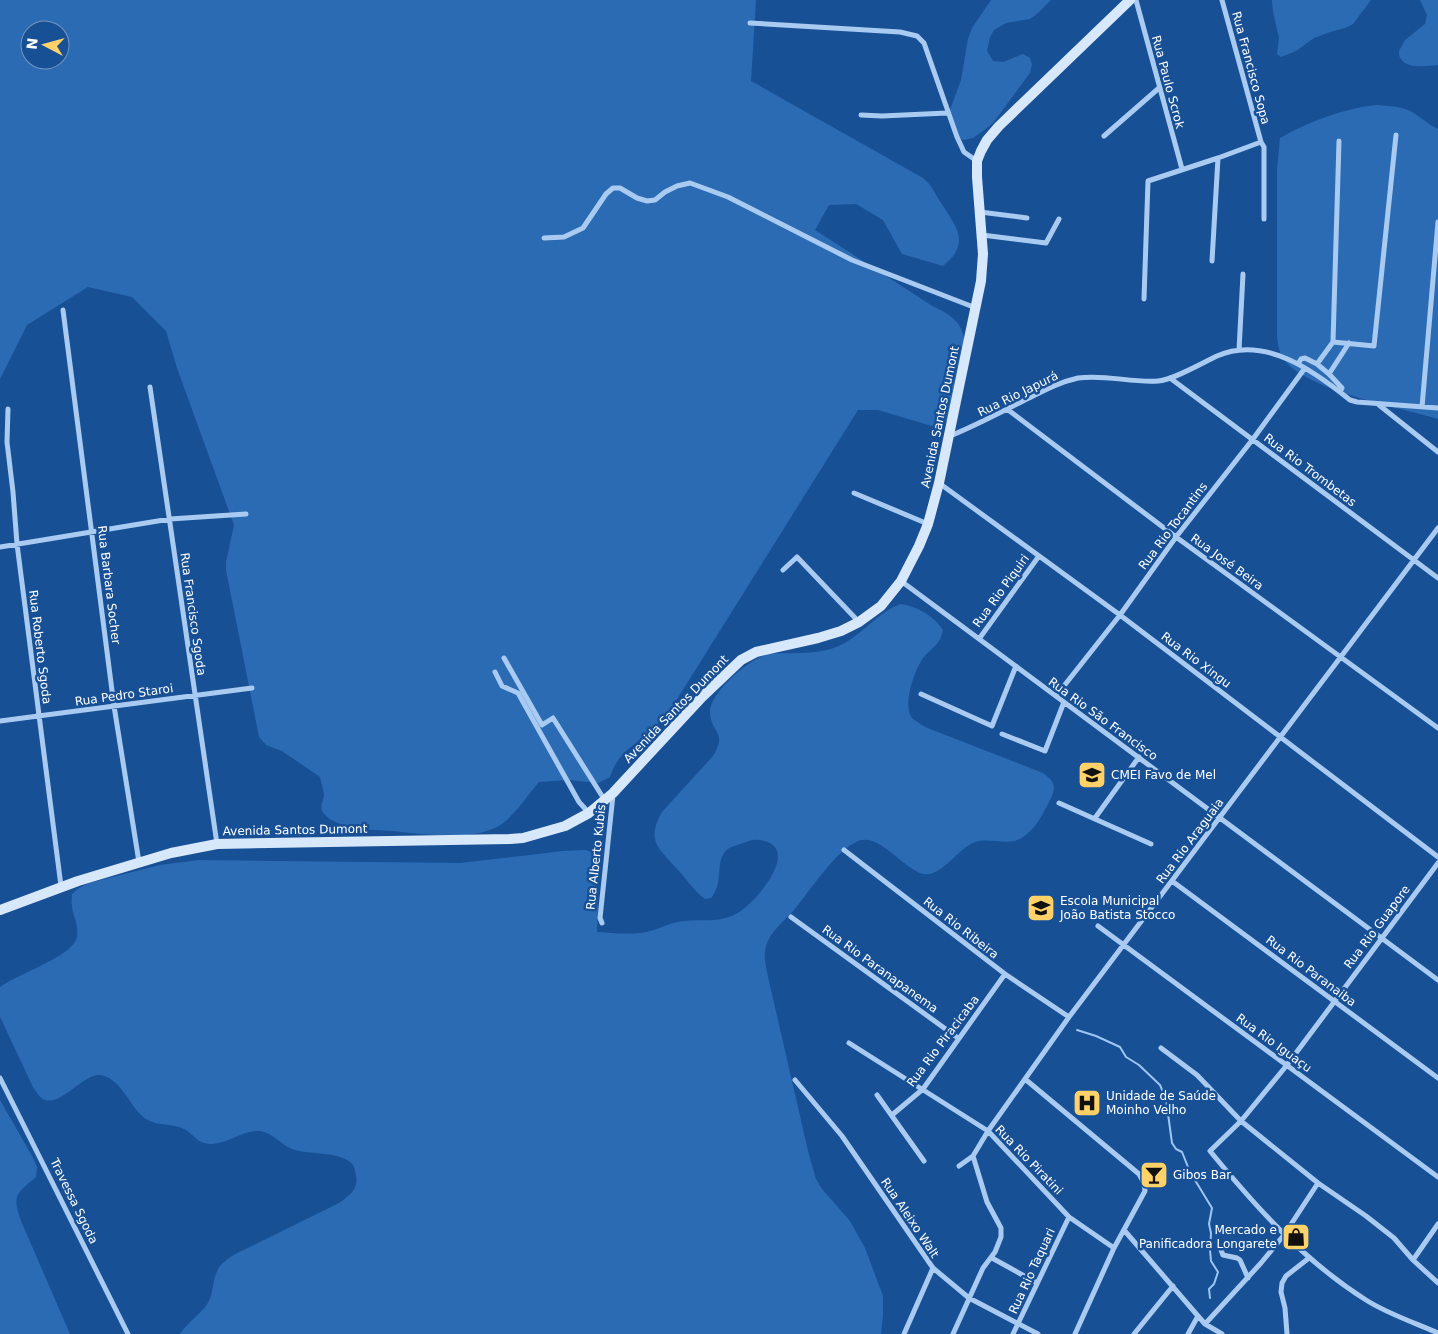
<svg xmlns="http://www.w3.org/2000/svg" width="1438" height="1334" viewBox="0 0 1438 1334" font-family="'DejaVu Sans',sans-serif">
<style>
.green{fill:#2b6bb4;fill-rule:evenodd}
.lines{fill:none;stroke-linecap:round;stroke-linejoin:round}
.stream{stroke:#9cc6f3;stroke-width:2}
.street{stroke:#aacbf1;stroke-width:5}
.secondary{stroke:#d8e8fb;stroke-width:10}
.labels{text-anchor:middle;dominant-baseline:central;stroke-width:5;stroke-linejoin:round;paint-order:stroke}
.street-label{font-size:12px;fill:#fff;stroke:#185096}
.poi-label{font-size:12px;fill:#fff;stroke:#185096;text-anchor:start}
</style>
<rect width="100%" height="100%" fill="#185096"/>
<!-- green -->
<path class="green" d="M 0,0 L 756,0 L 751,81 L 923,178 C 933,186 934,193 941,203 C 957,228 971,243 943,266 L 902,254 L 883,220 L 856,204 L 829,205 L 815,230 L 934,307 C 943,311 953,316 959,325 C 975,352 956,393 948,420 L 941,425 L 932,426 L 878,410 L 858,410 L 669,712 C 664,718 658,724 652,730 C 634,746 618,752 610,777 L 598,783 L 569,780 L 539,782 C 527,796 511,821 495,828 C 466,841 423,834 393,831 C 377,830 359,830 344,825 C 336,823 326,818 322,811 C 320,805 323,801 324,796 C 324,790 321,783 320,777 L 282,751 L 266,745 L 259,737 L 226,570 L 226,562 L 234,525 L 177,368 L 166,331 L 132,297 L 88,287 L 27,325 L 0,379 ZM 30,30 L 60,30 L 60,60 L 30,60 Z
M 991,0 L 1051,0 L 1038,13 L 1030,19 L 1006,23 L 994,30 L 990,37 L 987,51 L 993,61 L 1003,62 L 1023,54 L 1030,58 L 1032,64 L 1030,73 L 993,123 L 983,131 L 973,138 L 963,140 L 956,136 L 950,121 L 950,110 L 961,80 L 968,39 L 972,28 Z
M 1272,0 L 1371,0 L 1353,24 L 1345,28 L 1330,32 L 1314,38 L 1296,51 L 1281,57 L 1277,54 L 1279,38 L 1273,12 Z
M 1420,0 L 1438,0 L 1438,65 C 1428,66 1407,69 1401,59 C 1399,57 1399,54 1399,51 L 1405,40 L 1425,24 L 1427,15 Z
M 1376,105 C 1387,106 1398,106 1408,110 C 1419,115 1427,124 1438,129 L 1438,419 C 1402,408 1303,390 1283,358 C 1279,352 1278,344 1277,337 L 1277,169 L 1280,138 C 1310,121 1342,109 1376,105 Z
M 900,604 C 917,606 934,616 943,630 C 941,644 931,648 923,658 C 915,669 902,705 912,718 C 915,721 921,724 925,727 L 1043,773 C 1057,783 1056,789 1048,804 C 1042,816 1034,830 1023,837 C 1010,847 990,837 975,842 C 958,848 942,877 924,874 C 904,870 879,832 858,841 C 835,851 810,891 794,910 C 784,921 770,932 766,946 C 763,956 766,967 768,977 L 809,1155 L 816,1179 L 822,1189 L 850,1221 L 865,1248 L 883,1296 L 883,1315 L 881,1334 L 180,1334 C 187,1323 198,1316 206,1306 C 215,1294 211,1278 220,1266 C 229,1255 247,1249 260,1242 C 286,1229 313,1216 339,1203 C 349,1196 359,1189 356,1176 C 355,1172 355,1168 353,1165 C 343,1151 307,1155 292,1149 C 280,1144 272,1132 259,1131 C 240,1130 224,1148 204,1143 C 197,1141 192,1134 186,1130 C 170,1121 155,1129 140,1114 C 129,1103 119,1077 100,1075 C 82,1074 60,1108 43,1099 C 38,1096 36,1091 33,1087 L 0,1017 L 0,987 C 17,974 74,956 77,937 C 79,926 73,916 72,906 C 71,902 72,898 72,894 L 79,888 L 89,883 L 160,865 L 199,860 L 460,863 L 563,851 L 586,850 L 593,853 L 598,860 L 599,872 L 597,932 C 613,933 631,935 647,932 C 659,929 671,922 684,921 C 701,919 720,923 736,914 C 752,906 798,855 768,842 C 760,839 753,839 746,842 C 739,845 729,846 725,852 C 715,864 724,882 711,898 L 705,899 C 694,891 688,881 679,871 C 660,849 645,842 662,812 L 713,756 C 728,732 711,733 710,713 C 709,692 749,660 767,654 C 791,652 821,656 843,644 C 864,632 878,613 900,604 Z
M 0,1100 L 32,1156 L 37,1167 L 36,1177 C 16,1194 12,1195 21,1221 L 70,1334 L 0,1334 Z"/>
<g class="lines">
<!-- stream -->
<path class="stream" d="M 1077,1030 L 1096,1036 L 1120,1047 L 1126,1057 L 1139,1065 L 1160,1085 L 1166,1099 L 1172,1143 L 1176,1149 L 1182,1152 L 1190,1172 L 1212,1208 L 1209,1224 L 1211,1233 L 1210,1250 L 1211,1261 L 1218,1272 L 1214,1284 L 1209,1289 L 1210,1298"/>
<!-- street -->
<path class="street" d="M 1136,0 L 1182,169
M 1222,0 L 1261,142 L 1264,147 L 1264,219
M 750,23 L 900,32 L 917,36 L 924,43 L 957,137 L 964,152 L 977,161
M 861,115 L 882,116 L 947,113
M 1104,136 L 1159,88
M 1339,141 L 1333,342 L 1374,346 L 1396,135
M 980,212 L 1027,218
M 982,235 L 1046,243 L 1059,219
M 544,238 L 564,237 L 583,228 L 606,194 L 613,188 L 620,188 L 637,198 L 647,201 L 655,200 L 665,192 L 677,186 L 690,183 L 728,197 L 852,260 L 976,308
M 1212,261 L 1218,158
M 1144,299 L 1148,181 L 1218,158 L 1261,142
M 63,310 L 114,706 L 139,862
M 1239,350 L 1243,274
M 1298,364 L 1301,359 L 1305,358 L 1317,364 L 1333,342
M 1317,364 L 1329,374
M 1170,378 L 1438,578
M 150,387 L 217,844
M 1340,392 L 1342,388 L 1329,374 L 1349,343
M 1379,405 L 1438,452
M 1422,407 L 1438,222
M 8,409 L 7,442 L 13,492 L 17,544 L 61,886
M 1007,409 L 1176,537 L 1438,728
M 950,436 C 977,425 1003,411 1029,398 C 1045,390 1060,382 1078,378 C 1105,374 1131,383 1158,381 C 1173,380 1202,363 1217,356 C 1265,335 1314,371 1350,400 L 1357,402 L 1438,408
M 939,483 L 1120,615 L 1438,857
M 854,493 L 928,524
M 0,547 L 170,519 L 246,514
M 783,570 L 797,557 L 859,622
M 901,581 L 1438,980
M 979,639 L 1039,556
M 504,658 L 542,725 L 553,718 L 604,799
M 495,672 L 502,686 L 518,693 L 579,802 L 589,813
M 921,694 L 992,726 L 1016,666
M 1056,696 L 1120,615 L 1176,537 L 1253,439 L 1305,368
M 0,721 L 252,688
M 1002,734 L 1045,751 L 1064,702
M 1059,803 L 1151,844
M 1095,818 L 1139,757
M 844,850 L 1005,974 L 1069,1017
M 1438,863 L 1287,1065 L 1241,1121 L 1210,1151 C 1256,1207 1304,1261 1366,1300 C 1386,1313 1415,1323 1438,1333
M 1172,881 L 1438,1078
M 791,917 L 958,1038
M 602,923 L 600,918 L 613,795
M 1098,926 L 1438,1177
M 849,1043 L 988,1131 L 1069,1217 L 1114,1248
M 1161,1048 L 1197,1075 L 1241,1121 L 1318,1183 L 1366,1216 L 1394,1238 L 1413,1260 L 1438,1283
M 0,1078 L 128,1334
M 1025,1079 L 1139,1174 L 1144,1183 L 1145,1191 L 1114,1248 L 1075,1334
M 795,1080 L 842,1136 L 933,1268 L 969,1298 L 1038,1334
M 877,1095 L 924,1161
M 892,1115 L 923,1089 L 1005,974
M 959,1166 L 973,1156 L 988,1131 L 1069,1017 L 1438,528
M 1124,1230 L 1198,1316 L 1205,1324 L 1222,1334
M 1218,1242 L 1223,1255 L 1237,1258 L 1240,1260 L 1248,1278
M 992,1258 L 1037,1283
M 1413,1260 L 1438,1224
M 1205,1324 L 1261,1263 L 1284,1235 L 1318,1183
M 904,1334 L 933,1268
M 953,1334 L 983,1268 L 995,1252 L 1001,1237 L 1001,1228 L 987,1202 L 973,1156
M 1013,1334 L 1069,1217
M 1134,1334 L 1173,1286
M 1188,1334 L 1198,1316
M 1287,1334 L 1285,1308 L 1281,1292 L 1282,1283 L 1286,1276 L 1309,1258"/>
<!-- secondary -->
<path class="secondary" d="M 0,910 L 78,881 L 171,853 L 217,844 L 510,839 L 523,838 L 565,826 L 589,813 L 613,793 L 702,697 L 741,660 L 756,652 L 818,638 L 841,631 L 859,622 L 881,606 L 901,581 L 919,546 L 928,524 L 939,483 L 981,281 L 983,254 L 977,177 L 977,161 L 981,151 L 987,140 L 999,126 L 1130,0"/>
</g>
<!-- icons -->
<defs>
<symbol id="school-square" viewBox="-11 -11 22 22"><rect x="-9" y="-9" width="18" height="18" rx="4" fill="#ffd269" stroke="#185096"/><path d="M0-5L7-2L0 1L-7-2ZM-4 1L0 2.5L4 1V4Q0 6-4 4Z" fill="#111"/></symbol>
<symbol id="hospital-square" viewBox="-11 -11 22 22"><rect x="-9" y="-9" width="18" height="18" rx="4" fill="#ffd269" stroke="#185096"/><path d="M-5-5h3v3.5h4V-5h3V5h-3V1.5h-4V5h-3Z" fill="#111"/></symbol>
<symbol id="bar-square" viewBox="-11 -11 22 22"><rect x="-9" y="-9" width="18" height="18" rx="4" fill="#ffd269" stroke="#185096"/><path d="M-6-5H6L.8 .8V4.5H3.5V6h-7V4.5H-.8V.8Z" fill="#111"/></symbol>
<symbol id="shop-square" viewBox="-11 -11 22 22"><rect x="-9" y="-9" width="18" height="18" rx="4" fill="#ffd269" stroke="#185096"/><path d="M-5-2.5h2.3a2.7 3.5 0 0 1 5.4 0H5L5.5 6h-11ZM-1.5-2.5h3a1.5 2.3 0 0 0-3 0Z" fill="#111"/></symbol>
</defs>
<g fill-rule="evenodd">
<use href="#school-square" x="1076" y="759" width="32" height="32"/>
<use href="#school-square" x="1025" y="892" width="32" height="32"/>
<use href="#hospital-square" x="1071" y="1087" width="32" height="32"/>
<use href="#bar-square" x="1138" y="1159" width="32" height="32"/>
<use href="#shop-square" x="1280" y="1221" width="32" height="32"/>
</g>
<g class="labels">
<!-- street labels -->
<g class="street-label">
<text transform="translate(1251 68) rotate(75)">Rua Francisco Sopa</text>
<text transform="translate(1168 82) rotate(75)">Rua Paulo Scrok</text>
<text transform="translate(1018 394) rotate(-26)">Rua Rio Japurá</text>
<text transform="translate(940 417) rotate(-78)">Avenida Santos Dumont</text>
<text transform="translate(1310 470) rotate(37)">Rua Rio Trombetas</text>
<text transform="translate(1173 526) rotate(-53)">Rua Rio Tocantins</text>
<text transform="translate(1227 562) rotate(36)">Rua José Beira</text>
<text transform="translate(109 585) rotate(83)">Rua Barbara Socher</text>
<text transform="translate(1001 591) rotate(-54)">Rua Rio Piquiri</text>
<text transform="translate(193 614) rotate(82)">Rua Francisco Sgoda</text>
<text transform="translate(40 647) rotate(83)">Rua Roberto Sgoda</text>
<text transform="translate(1196 660) rotate(37)">Rua Rio Xingu</text>
<text transform="translate(124 695) rotate(-8)">Rua Pedro Staroi</text>
<text transform="translate(676 709) rotate(-46)">Avenida Santos Dumont</text>
<text transform="translate(1103 719) rotate(36)">Rua Rio São Francisco</text>
<text transform="translate(295 830) rotate(-1)">Avenida Santos Dumont</text>
<text transform="translate(1190 841) rotate(-53)">Rua Rio Araguaia</text>
<text transform="translate(596 857) rotate(-84)">Rua Alberto Kubis</text>
<text transform="translate(1377 927) rotate(-53)">Rua Rio Guapore</text>
<text transform="translate(961 928) rotate(38)">Rua Rio Ribeira</text>
<text transform="translate(880 969) rotate(36)">Rua Rio Paranapanema</text>
<text transform="translate(1311 971) rotate(37)">Rua Rio Paranaiba</text>
<text transform="translate(943 1041) rotate(-53)">Rua Rio Piracicaba</text>
<text transform="translate(1274 1043) rotate(36)">Rua Rio Iguaçu</text>
<text transform="translate(1029 1160) rotate(46)">Rua Rio Piratini</text>
<text transform="translate(74 1201) rotate(64)">Travessa Sgoda</text>
<text transform="translate(910 1218) rotate(56)">Rua Aleixo Walt</text>
<text transform="translate(1032 1271) rotate(-65)">Rua Rio Taquari</text>
</g>
<!-- poi labels -->
<g class="poi-label">
<text x="1111" y="775">CMEI Favo de Mel</text>
<text x="1060" y="901">Escola Municipal<tspan x="1060" dy="14">João Batista Stocco</tspan></text>
<text x="1106" y="1096">Unidade de Saúde<tspan x="1106" dy="14">Moinho Velho</tspan></text>
<text x="1173" y="1175">Gibos Bar</text>
<text x="1277" y="1230" text-anchor="end">Mercado e<tspan x="1277" dy="14">Panificadora Longarete</tspan></text>
</g>
</g>
<!-- north arrow -->
<g transform="translate(45 45) rotate(276)"><circle r="24" fill="#185096" stroke="#7496c0"/>
<path d="M0-4L9 19L0 12L-9 19Z" fill="#ffd269"/>
<text y="-8" font-size="14" font-weight="bold" text-anchor="middle" fill="#ffffff">N</text>
</g>
</svg>
